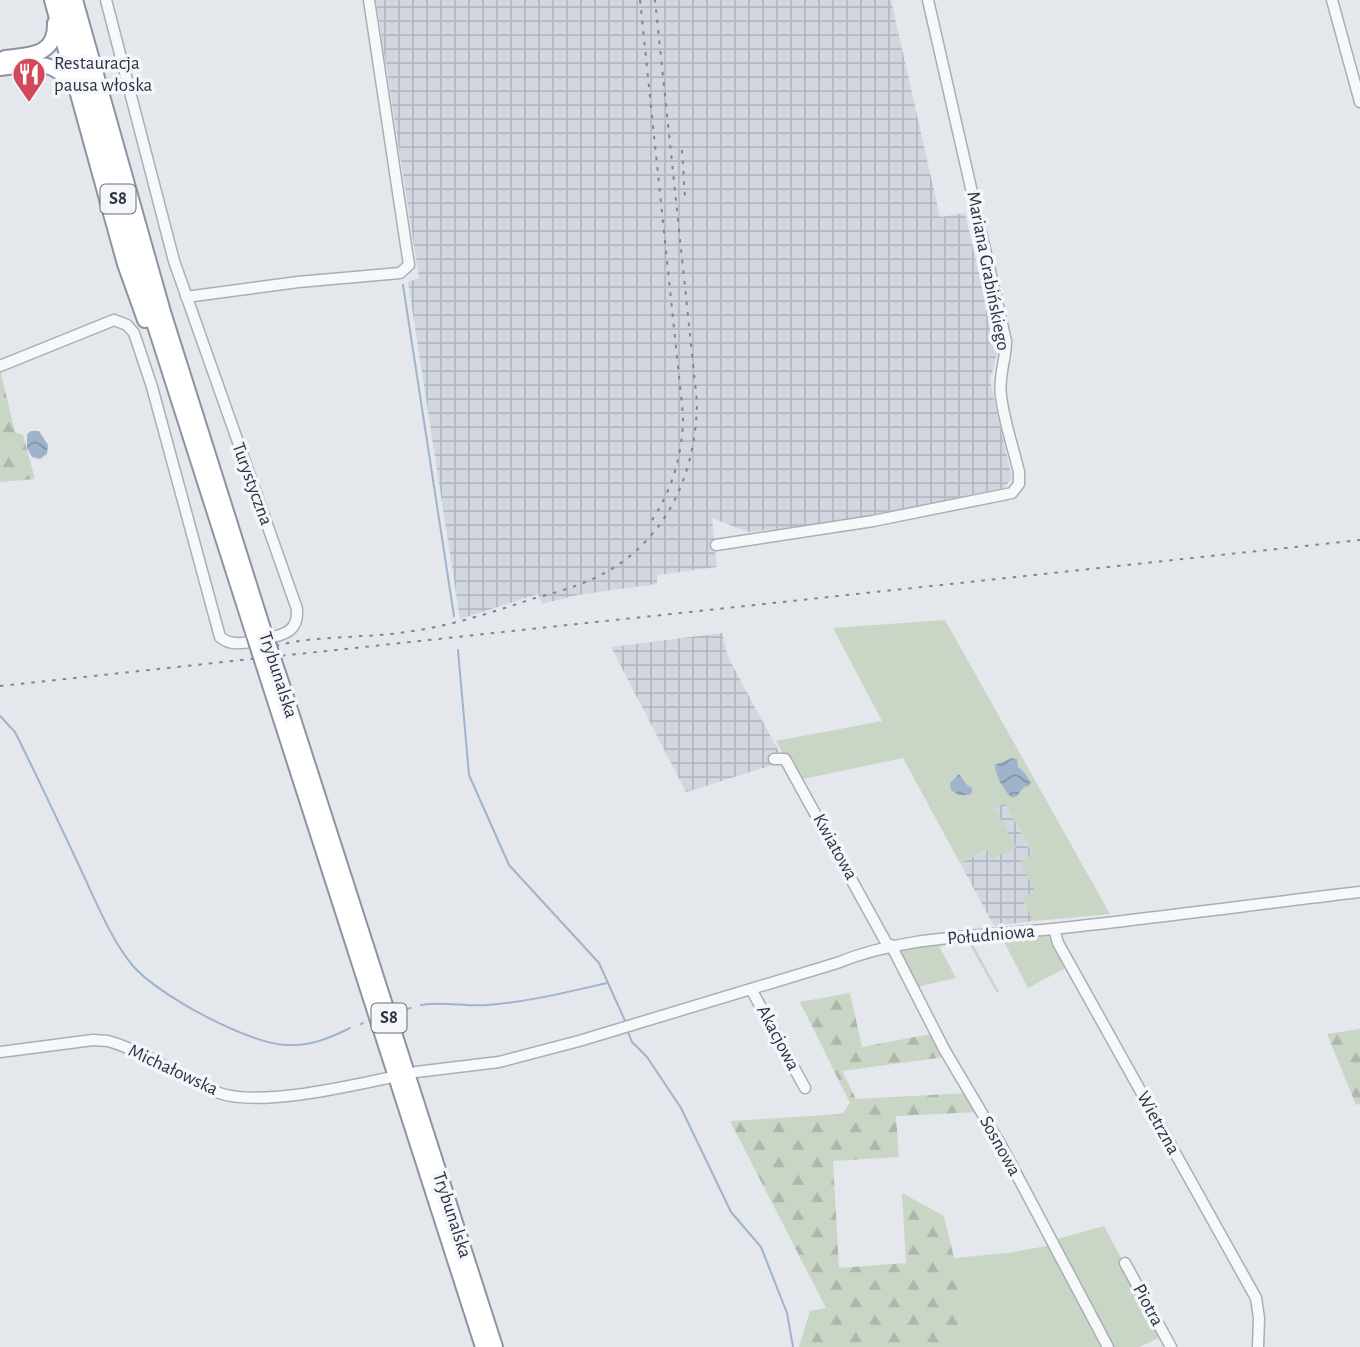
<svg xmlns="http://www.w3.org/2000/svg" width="1360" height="1347" viewBox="0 0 1360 1347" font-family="'Alegreya Sans',sans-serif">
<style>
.industrial{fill:url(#industrial-grid)}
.grass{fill:#c9d6c5}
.forest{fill:url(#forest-firs)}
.water{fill:url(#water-waves)}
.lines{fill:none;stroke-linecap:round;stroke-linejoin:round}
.stream{stroke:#9fb4cc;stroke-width:2}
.minor-casing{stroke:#a9aeb7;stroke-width:13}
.highway-casing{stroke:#8b94a3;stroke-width:18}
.minor{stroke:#f7f8fa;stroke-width:10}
.highway{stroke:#fff;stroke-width:14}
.rail{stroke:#7d8696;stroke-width:2;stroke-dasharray:3.5 7;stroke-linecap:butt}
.highway-bridge-casing{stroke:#8b94a3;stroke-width:18;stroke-linecap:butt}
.highway-bridge{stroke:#fff;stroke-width:14}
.labels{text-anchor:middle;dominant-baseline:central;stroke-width:7;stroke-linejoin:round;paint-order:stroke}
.shield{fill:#f4f6f9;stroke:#676e7b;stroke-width:2}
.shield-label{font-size:18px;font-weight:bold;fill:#2b3445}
.poi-label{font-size:19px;fill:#2b3445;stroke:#f4f6f9;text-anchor:start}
.street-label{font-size:19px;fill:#2b3445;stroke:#f4f6f9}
</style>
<defs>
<pattern id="industrial-grid" width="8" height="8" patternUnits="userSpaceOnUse" patternTransform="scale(1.75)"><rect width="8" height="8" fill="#d2d6de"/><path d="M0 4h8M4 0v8" fill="none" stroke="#b4b8c0"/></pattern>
<pattern id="forest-firs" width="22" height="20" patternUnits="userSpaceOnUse" patternTransform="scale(1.75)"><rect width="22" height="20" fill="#c9d6c5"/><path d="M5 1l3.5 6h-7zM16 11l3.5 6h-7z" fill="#adb8ab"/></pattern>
<pattern id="water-waves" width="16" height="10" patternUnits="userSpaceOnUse" patternTransform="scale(1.75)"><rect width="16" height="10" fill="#9fb4cc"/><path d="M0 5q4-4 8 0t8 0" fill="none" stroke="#8293a7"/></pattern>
</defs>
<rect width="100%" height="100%" fill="#e4e7ec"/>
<!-- industrial -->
<path class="industrial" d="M 376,0 L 891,0 L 940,217 L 965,213 L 997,353 L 990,381 L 1012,478 L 1004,488 L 839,522 L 748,532 L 712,518 L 717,567 L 657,575 L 657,584 L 577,595 L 542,604 L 538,594 L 460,619 L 408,282 L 419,278 Z
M 722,633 L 728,657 L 779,752 L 773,754 L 776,764 L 686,792 L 611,647 Z
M 1005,803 L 1033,855 L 1035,891 L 1021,898 L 1034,921 L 994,926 L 960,863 L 988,850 L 994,808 Z"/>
<!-- grass -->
<path class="grass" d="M 945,620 L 1110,914 L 1034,921 L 1021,898 L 1035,891 L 1020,862 L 1033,854 L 1005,803 L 995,808 L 1016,847 L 992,859 L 987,850 L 960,863 L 903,758 L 798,780 L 776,741 L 882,721 L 833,628 Z
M 1043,933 L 1053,939 L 1067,967 L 1028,988 L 1002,938 L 976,941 L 974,946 L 999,992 L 997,993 L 967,940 Z
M 963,940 L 963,943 L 939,946 L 956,978 L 916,987 L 899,956 L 899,949 Z
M 1104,1226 L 1168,1347 L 1165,1347 L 1160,1337 L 1140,1347 L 1111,1347 L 1053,1240 Z
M 1052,1245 L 1105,1347 L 955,1347 C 964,1318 959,1287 954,1258 L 1008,1253 Z"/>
<!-- forest -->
<path class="forest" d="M 0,369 L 15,432 L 23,435 L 35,479 L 0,482 Z
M 850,993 L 862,1047 L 936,1033 L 945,1057 L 842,1071 L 856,1099 L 968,1093 L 979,1112 L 896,1116 L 899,1157 L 833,1161 L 839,1268 L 906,1263 L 902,1193 L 944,1216 C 954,1258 968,1304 955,1347 L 799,1347 L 810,1311 L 826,1308 L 730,1121 L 842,1114 L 850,1103 L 800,1002 Z
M 1360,1029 L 1360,1104 L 1356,1105 L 1327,1034 Z"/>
<!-- water -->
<path class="water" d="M 31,431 L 39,431 L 48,445 L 47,454 L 40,459 L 32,457 L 27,448 L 27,434 Z
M 1012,758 L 1017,759 L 1018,767 L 1024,772 L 1031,783 L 1029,786 L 1024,787 L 1017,796 L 1012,798 C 1004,791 995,775 995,765 Z
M 959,774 L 967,785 L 972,788 L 972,793 L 969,795 L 959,795 L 951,790 L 950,783 Z"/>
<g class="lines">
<!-- stream -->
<path class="stream" d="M 403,285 L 454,616
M 458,650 L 469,775 L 509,865 L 599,963 L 626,1023
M 0,716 L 15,732 C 38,778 60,825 82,872 C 96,902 112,941 133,966 C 158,995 250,1045 288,1045 C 311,1046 330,1038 350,1028
M 421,1005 C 444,1001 465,1007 487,1005 C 528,1002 568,992 607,983
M 407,1009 L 411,1008
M 361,1024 L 363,1023
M 628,1032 L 632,1042 L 647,1057 L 681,1108 L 731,1212 L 761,1247 L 787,1313 L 793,1347"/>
<defs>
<path id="minor" d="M 1332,0 L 1360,102
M 186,297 L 298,282 L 400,273 L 409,265 L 369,0
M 0,366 L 114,320 L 127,325 L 134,333 L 152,387 L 220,637 C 225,641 229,643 235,643 C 246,644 282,637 290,630 C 297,624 297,617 297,609 L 174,261 L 106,0
M 716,545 L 873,521 L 1012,493 L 1019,484 L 1019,472 C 1013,447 1004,421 1001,396 C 998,377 1006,360 1006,341 L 928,0
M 774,759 L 785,759 L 888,946
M 1054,929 L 1058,943 L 1256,1298 L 1259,1318 L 1258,1347
M 891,945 L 944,1049 L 1002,1147 L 1108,1347
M 751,989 L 805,1088
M 0,1052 L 93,1040 L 108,1041 C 147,1052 181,1079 219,1093 C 259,1107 346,1087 388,1078
M 416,1072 L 499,1062 L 579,1041 L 837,963 C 905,935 980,937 1052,929 C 1155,918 1258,904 1360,892
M 1125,1263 L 1171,1347"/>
<path id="highway" d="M 52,0 L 125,264 L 145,320
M 65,0 L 104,148 L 152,316 L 254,635
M 75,0 L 163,312 L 264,632
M 5,58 C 30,55 56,56 55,23
M 0,68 C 26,65 56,57 70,85
M 283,688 L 495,1347
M 272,691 L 483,1347"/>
</defs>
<!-- minor casing -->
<use href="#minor" class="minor-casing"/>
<!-- highway casing -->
<use href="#highway" class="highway-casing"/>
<!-- minor -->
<use href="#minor" class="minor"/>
<!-- highway -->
<use href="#highway" class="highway"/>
<!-- rail -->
<path class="rail" d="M 640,0 L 683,415 C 683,453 673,488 652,520
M 682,150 L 685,197
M 255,650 C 272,647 289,642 307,640 C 342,636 378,637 413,631 C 454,625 493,612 532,599 C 554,593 576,587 597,577 C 666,543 696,475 697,402 L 655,0
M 0,686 L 1360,540"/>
<defs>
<path id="highway-bridge" d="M 264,632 L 283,688
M 254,635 L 272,691"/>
</defs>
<!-- highway-bridge casing -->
<use href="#highway-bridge" class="highway-bridge-casing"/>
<!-- highway-bridge -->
<use href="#highway-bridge" class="highway-bridge"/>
</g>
<!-- icons -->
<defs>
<symbol id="restaurant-pin" viewBox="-11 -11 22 30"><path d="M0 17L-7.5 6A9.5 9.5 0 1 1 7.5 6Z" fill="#d1495b" stroke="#f4f6f9"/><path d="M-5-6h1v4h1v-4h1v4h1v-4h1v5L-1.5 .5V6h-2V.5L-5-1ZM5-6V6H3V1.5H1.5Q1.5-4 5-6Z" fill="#fff"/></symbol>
</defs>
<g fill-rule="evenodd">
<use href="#restaurant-pin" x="10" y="55" width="38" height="52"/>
</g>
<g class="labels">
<!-- shield labels -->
<g class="shield">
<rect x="100.5" y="184.5" width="35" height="29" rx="5"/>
<rect x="371.5" y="1003.5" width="35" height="29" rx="5"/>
</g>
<g class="shield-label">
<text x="118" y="199">S8</text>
<text x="389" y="1018">S8</text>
</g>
<!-- poi labels -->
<g class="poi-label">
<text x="54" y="63">Restauracja<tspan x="54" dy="22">pausa włoska</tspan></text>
</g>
<!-- street labels -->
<g class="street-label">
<text transform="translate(988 271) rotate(79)">Mariana Grabińskiego</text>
<text transform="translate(252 484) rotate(70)">Turystyczna</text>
<text transform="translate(278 675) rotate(72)">Trybunalska</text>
<text transform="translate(835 847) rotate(61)">Kwiatowa</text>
<text transform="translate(991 935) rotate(-5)">Południowa</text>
<text transform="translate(778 1038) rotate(62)">Akacjowa</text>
<text transform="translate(173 1070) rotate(25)">Michałowska</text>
<text transform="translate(1158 1123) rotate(61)">Wietrzna</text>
<text transform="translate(1000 1146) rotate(61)">Sosnowa</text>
<text transform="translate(452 1215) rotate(72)">Trybunalska</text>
<text transform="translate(1148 1305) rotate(62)">Piotra</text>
</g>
</g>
</svg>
